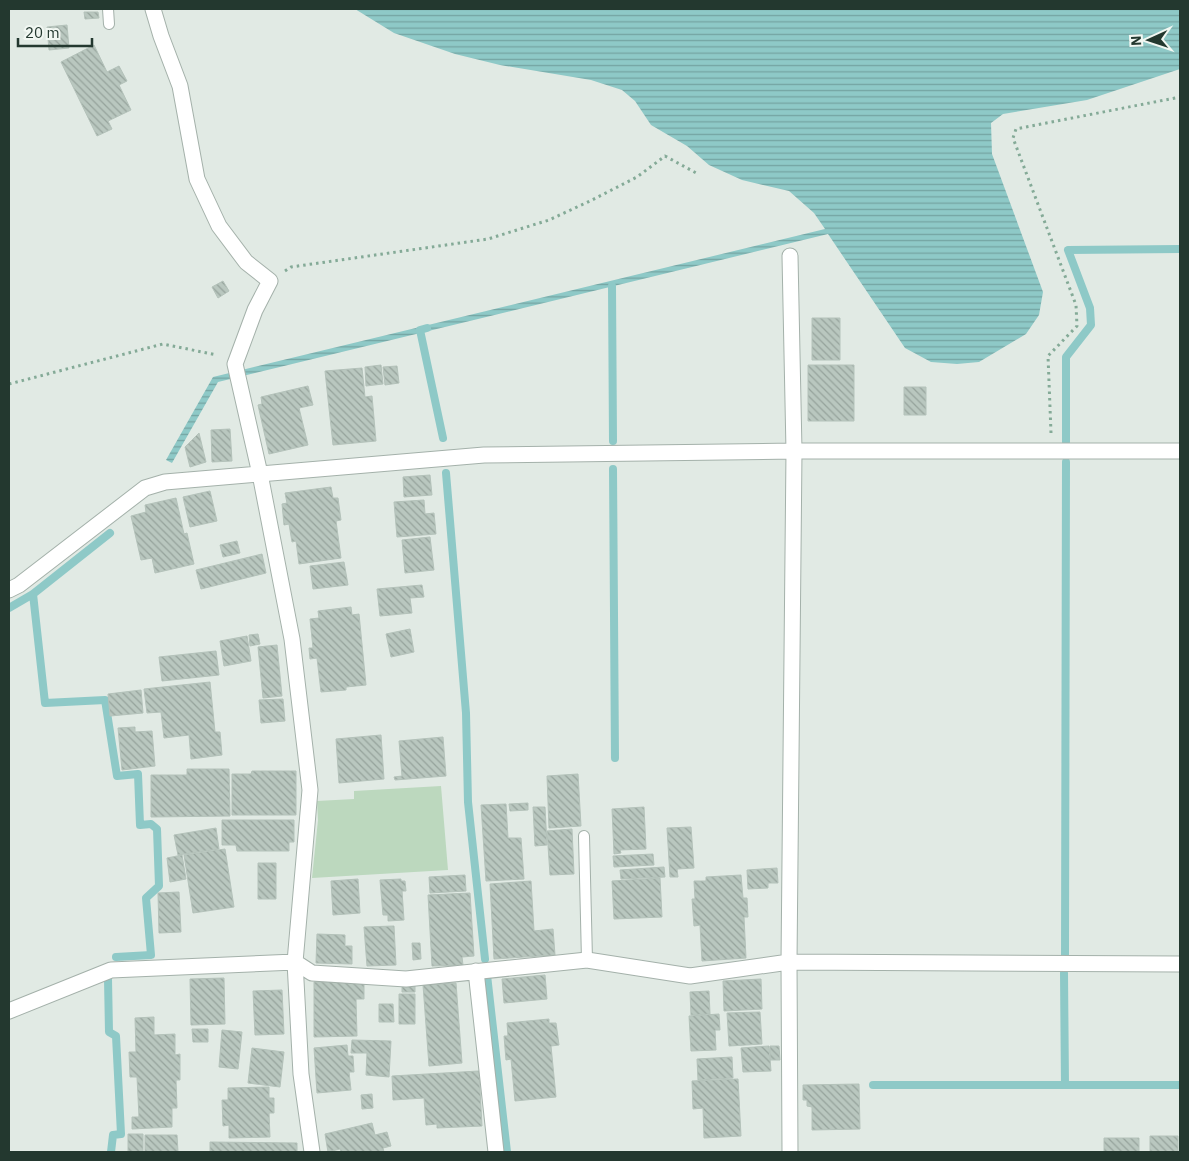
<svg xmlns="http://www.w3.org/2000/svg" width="1189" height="1161" viewBox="0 0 1189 1161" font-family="'IBM Plex Sans',sans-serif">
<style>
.garden{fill:#bcd8be}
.water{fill:url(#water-rules)}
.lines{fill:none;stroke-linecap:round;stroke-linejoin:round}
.stream{stroke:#8ec9c7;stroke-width:8}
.building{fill:url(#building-back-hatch);stroke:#b4c2ba}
.lane-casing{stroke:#a4b1aa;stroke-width:12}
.street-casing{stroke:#a4b1aa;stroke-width:17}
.path{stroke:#84aa97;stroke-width:3;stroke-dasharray:2.5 4;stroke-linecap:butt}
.lane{stroke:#fff;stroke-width:10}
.street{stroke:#fff;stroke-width:15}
</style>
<defs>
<pattern id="water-rules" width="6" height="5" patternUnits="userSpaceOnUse" patternTransform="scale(1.25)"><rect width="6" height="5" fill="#8ec9c7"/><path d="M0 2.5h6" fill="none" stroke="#74a4a2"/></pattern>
<pattern id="building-back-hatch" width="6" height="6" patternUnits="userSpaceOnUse" patternTransform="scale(1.25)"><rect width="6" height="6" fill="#b9c7bf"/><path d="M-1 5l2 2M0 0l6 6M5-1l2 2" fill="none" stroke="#96a39c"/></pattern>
</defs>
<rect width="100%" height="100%" fill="#e1eae4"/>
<!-- garden -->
<path class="garden" d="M 441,786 L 448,870 L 312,878 L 318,820 L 317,801 L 354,799 L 354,791 Z"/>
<!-- water -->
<path class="water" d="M 355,9 L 1180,9 L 1180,69 L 1087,100 L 1003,114 L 991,123 L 992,154 L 1043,292 L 1039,315 L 1026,334 L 979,362 L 957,364 L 931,362 L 905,348 L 828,234 L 218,382 L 172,463 L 166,460 L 213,377 L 825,229 L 814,213 L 789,191 L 742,180 L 709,165 L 687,146 L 651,125 L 635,101 L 622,90 L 591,80 L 500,65 L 455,54 L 394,33 Z"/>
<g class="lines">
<!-- stream -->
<path class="stream" d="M 612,286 L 613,441
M 427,328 L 420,330 L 443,438
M 1066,442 L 1066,357 L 1091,325 L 1090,308 L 1068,250 L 1180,249
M 613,469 L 615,758
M 446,473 L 466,713 L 468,802 L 485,959
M 33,594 L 45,703 L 105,700 L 117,776 L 138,774 L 140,825 L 151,824 L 157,829 L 159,886 L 146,898 L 151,955 L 116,957
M 9,608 L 33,594 L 110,533
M 1065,956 L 1066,462
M 1064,973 L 1065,1085
M 487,975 L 507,1152
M 108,979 L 109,1032 L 116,1036 L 121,1134 L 113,1135 L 111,1152
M 873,1085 L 1180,1085"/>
</g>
<!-- building -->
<path class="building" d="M 84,12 L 98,12 L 99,18 L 85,19 Z
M 67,25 L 69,48 L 49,50 L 47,27 Z
M 94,45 L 107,72 L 119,66 L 127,81 L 119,85 L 131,110 L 108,121 L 112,129 L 97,136 L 61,62 Z
M 223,281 L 229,291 L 218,298 L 212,287 Z
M 812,318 L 840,318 L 840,360 L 812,360 Z
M 381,365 L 383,384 L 366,386 L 365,367 Z
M 808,365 L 854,365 L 854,421 L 808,421 Z
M 397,366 L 399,383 L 385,385 L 383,367 Z
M 362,368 L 365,397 L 372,396 L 376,441 L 333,445 L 325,371 Z
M 308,386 L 313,405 L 299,408 L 308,445 L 269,454 L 258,405 L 262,404 L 261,397 Z
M 904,387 L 926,387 L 926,415 L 904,415 Z
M 230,429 L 232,461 L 212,462 L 211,430 Z
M 199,433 L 206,462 L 190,467 L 185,447 Z
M 430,475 L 432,495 L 404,497 L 403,477 Z
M 331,487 L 333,498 L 338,498 L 341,520 L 336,521 L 341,558 L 299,564 L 296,541 L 292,542 L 289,524 L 284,525 L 282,504 L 287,503 L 285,493 Z
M 210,491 L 217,521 L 190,527 L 183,497 Z
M 176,498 L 184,534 L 187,533 L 194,564 L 155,573 L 152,558 L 141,560 L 131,516 L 146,512 L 145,505 Z
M 424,500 L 425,514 L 434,513 L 436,534 L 397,537 L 394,502 Z
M 430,537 L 434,570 L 405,573 L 402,540 Z
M 237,541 L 240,553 L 223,557 L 220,545 Z
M 262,554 L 266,573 L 201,589 L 196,570 Z
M 344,562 L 348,585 L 313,589 L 310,566 Z
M 422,585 L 424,597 L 410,598 L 412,613 L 380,616 L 377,589 Z
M 351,607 L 352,615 L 359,614 L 366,685 L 346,687 L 346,690 L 321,692 L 317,658 L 310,659 L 309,648 L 313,648 L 310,619 L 319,618 L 318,611 Z
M 410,629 L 414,652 L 391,657 L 386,634 Z
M 258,634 L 260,644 L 250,646 L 249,635 Z
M 247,636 L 251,661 L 224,666 L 220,641 Z
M 277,645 L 282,696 L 263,698 L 258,647 Z
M 216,651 L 219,675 L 162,681 L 159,657 Z
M 210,682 L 215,732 L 220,732 L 222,755 L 191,759 L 189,735 L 164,738 L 161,712 L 147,713 L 144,689 Z
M 141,690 L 143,713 L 110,716 L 108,694 Z
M 283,699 L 285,721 L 261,723 L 259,700 Z
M 135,727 L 135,732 L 152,731 L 155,766 L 122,770 L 118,728 Z
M 381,735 L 384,779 L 339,783 L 336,739 Z
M 443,737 L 446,776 L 395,780 L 394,777 L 402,776 L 399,741 Z
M 187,769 L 229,769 L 230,816 L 151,817 L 151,775 L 187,775 Z
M 252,771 L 296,771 L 296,815 L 232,815 L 232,774 L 251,774 Z
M 578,774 L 581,826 L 549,828 L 547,776 Z
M 528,803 L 528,810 L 510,811 L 509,804 Z
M 506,804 L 508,838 L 521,838 L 524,879 L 486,881 L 481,805 Z
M 533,807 L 545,807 L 547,845 L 535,846 Z
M 644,807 L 646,849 L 620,850 L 621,853 L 614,854 L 612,809 Z
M 222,820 L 294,820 L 294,842 L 289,842 L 289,851 L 237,851 L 236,845 L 222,845 Z
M 691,827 L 694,868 L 677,869 L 678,877 L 670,877 L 667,828 Z
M 216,828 L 219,849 L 178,855 L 174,835 Z
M 572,829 L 574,874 L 550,875 L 547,831 Z
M 225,849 L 234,907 L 193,913 L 184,855 Z
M 653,854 L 654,865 L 614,867 L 613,856 Z
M 182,855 L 186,879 L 170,882 L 167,858 Z
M 258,863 L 276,863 L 276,899 L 258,899 Z
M 664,867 L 665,877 L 621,879 L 620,870 Z
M 777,868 L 778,883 L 768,883 L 768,888 L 748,889 L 747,870 Z
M 465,875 L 466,891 L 430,893 L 429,877 Z
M 741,875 L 743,898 L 747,898 L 748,917 L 744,917 L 746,958 L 702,961 L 700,925 L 694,926 L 692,899 L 695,899 L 694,881 L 706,881 L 706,877 Z
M 660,878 L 662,917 L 614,919 L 612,881 Z
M 358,879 L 360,913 L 333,915 L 331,881 Z
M 401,879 L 401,881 L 405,881 L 406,891 L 402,891 L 404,920 L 388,921 L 388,915 L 383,915 L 380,880 Z
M 531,881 L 534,931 L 553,929 L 555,955 L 494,959 L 490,884 Z
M 179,892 L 181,932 L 159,933 L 158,893 Z
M 470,893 L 474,956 L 462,957 L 463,965 L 432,966 L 428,895 Z
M 394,926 L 396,965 L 367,966 L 364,927 Z
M 317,934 L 345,935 L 345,946 L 352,946 L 352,964 L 316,963 Z
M 412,943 L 420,943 L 421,959 L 413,960 Z
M 545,975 L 547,999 L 504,1003 L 502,979 Z
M 224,978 L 225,1024 L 191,1025 L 190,979 Z
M 761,979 L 762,1009 L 724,1011 L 723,981 Z
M 364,981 L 364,999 L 356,999 L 357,1036 L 314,1037 L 314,982 Z
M 402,983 L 415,983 L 415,992 L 402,992 Z
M 456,983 L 462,1063 L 429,1066 L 423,985 Z
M 282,990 L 284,1034 L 255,1035 L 253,991 Z
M 709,991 L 710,1014 L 691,1015 L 690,992 Z
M 399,994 L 415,994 L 415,1024 L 399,1024 Z
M 379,1004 L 393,1004 L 394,1022 L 379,1022 Z
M 760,1012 L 762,1044 L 729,1046 L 727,1013 Z
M 719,1014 L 720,1030 L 715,1030 L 716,1050 L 691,1051 L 689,1016 Z
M 154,1017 L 154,1035 L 175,1034 L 175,1055 L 180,1054 L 180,1080 L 176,1080 L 177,1108 L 172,1108 L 172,1127 L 132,1129 L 132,1117 L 139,1117 L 137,1077 L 130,1077 L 129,1052 L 136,1052 L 135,1018 Z
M 549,1019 L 549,1023 L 556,1023 L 559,1045 L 551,1046 L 556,1097 L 515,1101 L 511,1059 L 506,1060 L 504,1036 L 508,1036 L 507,1023 Z
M 192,1029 L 208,1029 L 208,1042 L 193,1042 Z
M 222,1030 L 242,1032 L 238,1069 L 219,1067 Z
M 352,1040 L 391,1041 L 389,1077 L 366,1075 L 367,1053 L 351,1053 Z
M 347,1045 L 348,1056 L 353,1056 L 354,1072 L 349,1072 L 351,1090 L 317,1093 L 314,1048 Z
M 769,1046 L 771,1071 L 743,1072 L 741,1048 Z
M 770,1046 L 779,1046 L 780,1060 L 770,1060 Z
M 252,1048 L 284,1052 L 280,1087 L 248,1083 Z
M 732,1057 L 733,1078 L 698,1080 L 697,1059 Z
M 479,1071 L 482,1126 L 437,1128 L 437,1124 L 426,1125 L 424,1098 L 393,1100 L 392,1076 Z
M 738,1079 L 741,1136 L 704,1138 L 703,1108 L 693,1109 L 692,1081 Z
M 859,1084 L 860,1129 L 812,1130 L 812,1107 L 807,1106 L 807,1100 L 803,1100 L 803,1085 Z
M 269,1087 L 269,1098 L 274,1098 L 274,1113 L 269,1113 L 270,1137 L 229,1138 L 229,1125 L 223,1126 L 222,1100 L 228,1100 L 228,1088 Z
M 372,1094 L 373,1108 L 362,1109 L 361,1095 Z
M 372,1123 L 375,1135 L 387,1132 L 391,1146 L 383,1148 L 384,1152 L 341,1152 L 340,1149 L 328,1152 L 325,1134 Z
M 128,1134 L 143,1134 L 143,1152 L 128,1152 Z
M 145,1135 L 177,1135 L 178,1152 L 145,1152 Z
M 1150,1136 L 1178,1136 L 1178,1152 L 1150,1152 Z
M 1104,1138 L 1139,1138 L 1139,1152 L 1104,1152 Z
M 210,1142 L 297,1143 L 297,1152 L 210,1152 Z"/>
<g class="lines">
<defs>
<path id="lane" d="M 108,9 L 109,24
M 584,836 L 587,960"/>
<path id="street" d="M 153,9 L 161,36 L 180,86 L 197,179 L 219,226 L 246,262 L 270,281 L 255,310 L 235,364 L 260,474 L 292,639 L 310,790 L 295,962 L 301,1074 L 312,1152
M 790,256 L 794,451 L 789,962 L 790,1152
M 9,590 L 19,585 L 145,488 L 165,482 L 484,455 L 794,451 L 1180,451
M 476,971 L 496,1152
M 9,1011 L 111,970 L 295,962 L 312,973 L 406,979 L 587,960 L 690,976 L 789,962 L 1180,964"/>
</defs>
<!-- lane casing -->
<use href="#lane" class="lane-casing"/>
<!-- street casing -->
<use href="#street" class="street-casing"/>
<!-- path -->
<path class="path" d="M 285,271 L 291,267 L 488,239 L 549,220 L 592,200 L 637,177 L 665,156 L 698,174
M 9,384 L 163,344 L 217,355
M 1051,433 L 1048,356 L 1077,326 L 1076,305 L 1013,138 L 1016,129 L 1180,97"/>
<!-- lane -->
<use href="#lane" class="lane"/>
<!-- street -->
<use href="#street" class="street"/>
</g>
<!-- border -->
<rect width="1189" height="1161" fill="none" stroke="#23382f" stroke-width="20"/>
<!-- north arrow -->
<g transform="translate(1149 40) rotate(267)" stroke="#f1f7f2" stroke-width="4" paint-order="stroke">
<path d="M0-4L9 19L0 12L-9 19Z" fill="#23382f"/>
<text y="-8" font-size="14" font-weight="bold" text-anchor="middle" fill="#23382f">N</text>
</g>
<!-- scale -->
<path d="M18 38v8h74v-8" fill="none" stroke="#23382f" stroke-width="2.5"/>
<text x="25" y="38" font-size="15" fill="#23382f" stroke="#f1f7f2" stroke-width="4" paint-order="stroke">20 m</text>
</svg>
